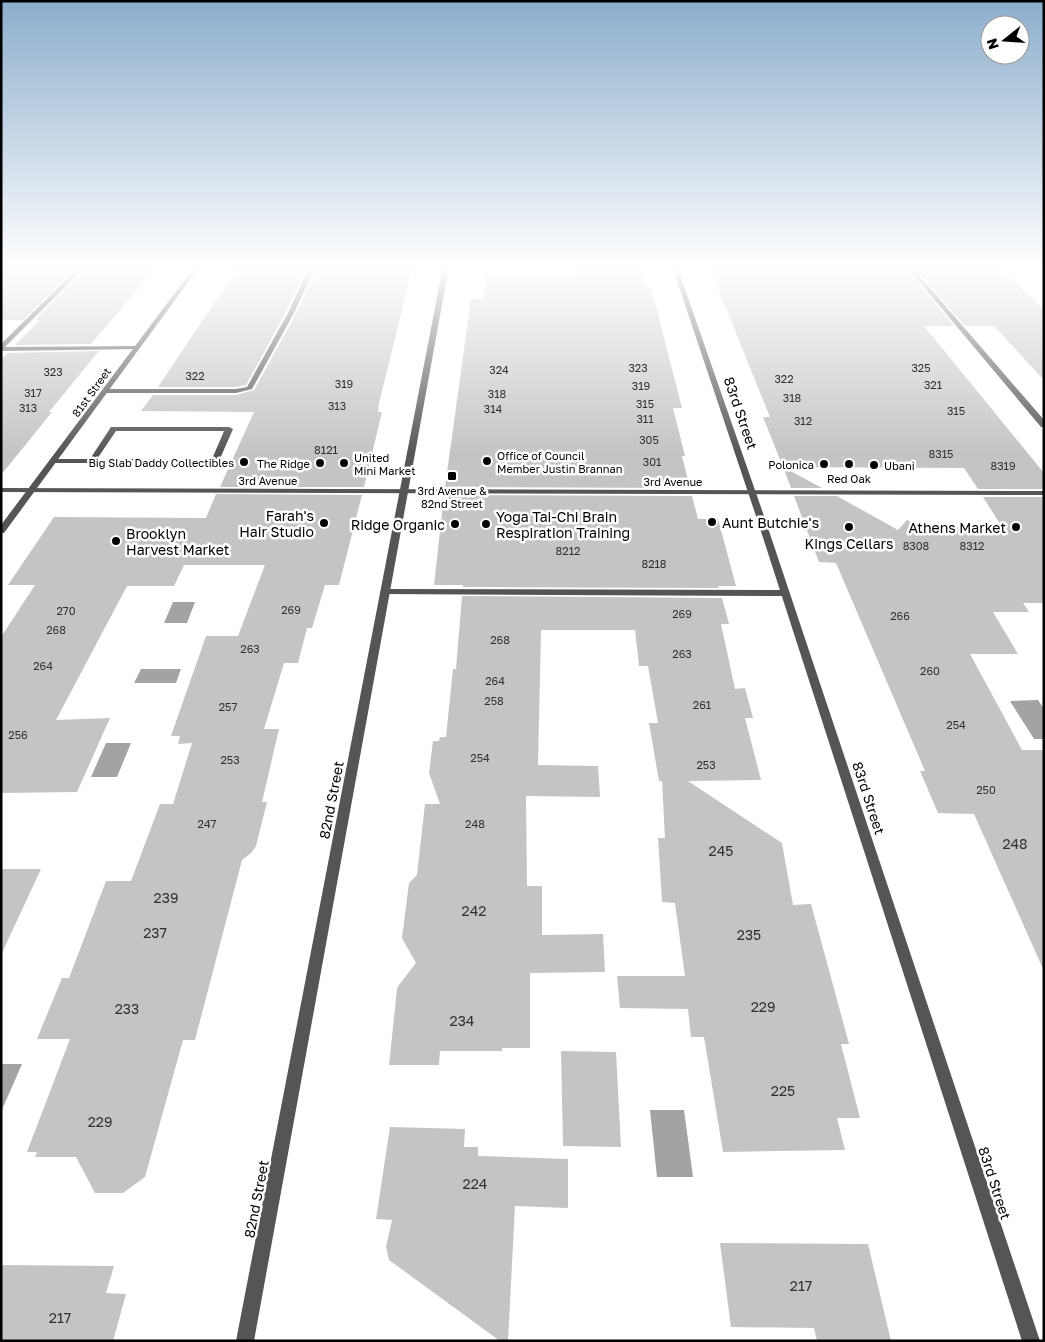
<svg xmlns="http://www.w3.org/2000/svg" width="1045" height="1342" viewBox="0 0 1045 1342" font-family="'Golos Text',sans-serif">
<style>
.water{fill:#a3a3a3}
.building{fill:#c4c4c4}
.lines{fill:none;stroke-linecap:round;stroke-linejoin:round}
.service{fill:#555;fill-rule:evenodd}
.minor{fill:#555;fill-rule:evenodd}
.tertiary{fill:#555;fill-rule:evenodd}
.poi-dot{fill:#000;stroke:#fff;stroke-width:2}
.labels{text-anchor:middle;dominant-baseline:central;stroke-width:5;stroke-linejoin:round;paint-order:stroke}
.number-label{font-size:11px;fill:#313131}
.far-street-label{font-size:11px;fill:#000;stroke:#fff}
.far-poi-label{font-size:11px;fill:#000;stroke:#fff;text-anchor:start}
.street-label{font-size:14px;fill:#000;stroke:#fff}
.poi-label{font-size:14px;fill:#000;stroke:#fff;text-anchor:end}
.near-number-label{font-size:14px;fill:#313131}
</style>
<rect width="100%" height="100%" fill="#fff"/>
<!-- water -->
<path class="water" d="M 173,602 L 195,602 L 187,623 L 164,623 Z
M 141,669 L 181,669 L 176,683 L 134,683 Z
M 1038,700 L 1044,709 L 1044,739 L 1034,739 L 1010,701 Z
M 106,743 L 131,743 L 117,777 L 91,777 Z
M 1,1064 L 22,1064 L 1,1112 Z
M 650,1110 L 684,1110 L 693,1177 L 657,1177 Z"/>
<!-- building -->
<path class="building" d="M 1,266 L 78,266 L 23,320 L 1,320 Z
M 88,266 L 157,266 L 91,344 L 15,345 L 40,320 L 35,320 Z
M 239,266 L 308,266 L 286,312 L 246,385 L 236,387 L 158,387 Z
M 318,266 L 413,266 L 379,403 L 378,412 L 382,412 L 364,487 L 220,487 L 254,412 L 141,411 L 153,395 L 236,395 L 254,390 L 296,314 Z
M 580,266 L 640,266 L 645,287 L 651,287 L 682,408 L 673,408 L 685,456 L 682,456 L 690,488 L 445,487 L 471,299 L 483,299 L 486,273 L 580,273 Z
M 709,266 L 904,266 L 954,326 L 924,326 L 1044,473 L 1044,489 L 978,489 L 964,468 L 783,467 L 763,417 L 770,417 Z
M 913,266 L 998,266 L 1044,310 L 1044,380 L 994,326 L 965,326 Z
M 99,351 L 49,412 L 52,412 L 1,475 L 1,359 L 8,353 Z
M 783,467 L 822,488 L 791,488 Z
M 216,494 L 362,495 L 339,585 L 325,585 L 312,628 L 307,628 L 298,663 L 284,663 L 264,729 L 279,729 L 262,802 L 267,802 L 256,846 L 251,853 L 242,860 L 195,1040 L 183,1040 L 145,1177 L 123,1193 L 95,1193 L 76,1157 L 35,1157 L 37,1152 L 27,1152 L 70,1039 L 37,1039 L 62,978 L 69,978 L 106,881 L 131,881 L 160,804 L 173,804 L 192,743 L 178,744 L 180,736 L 171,736 L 206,636 L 238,636 L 265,565 L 184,565 L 174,586 L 127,586 L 56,720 L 110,718 L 77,792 L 1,793 L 1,637 L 35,585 L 8,585 L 54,517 L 206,518 Z
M 444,495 L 692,496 L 698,519 L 718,519 L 736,586 L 718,586 L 719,588 L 463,587 L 463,585 L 434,585 Z
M 794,496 L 837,496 L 898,530 L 907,520 L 921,527 L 1002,527 L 983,497 L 1044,497 L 1044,603 L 1023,603 L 1029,612 L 993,612 L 1018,654 L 970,654 L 1022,750 L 1044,750 L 1044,971 L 974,814 L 938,813 L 920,771 L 925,771 L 836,563 L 819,562 Z
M 462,596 L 722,598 L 729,624 L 721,624 L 735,689 L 745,688 L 753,718 L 745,718 L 761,780 L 688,781 L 782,843 L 793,905 L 811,904 L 849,1044 L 841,1044 L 860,1118 L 837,1118 L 845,1150 L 723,1152 L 704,1037 L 691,1037 L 688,1009 L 620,1008 L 617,976 L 685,976 L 675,903 L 662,902 L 658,838 L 665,838 L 662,781 L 659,781 L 649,723 L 658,723 L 648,666 L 639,666 L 635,630 L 541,630 L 538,765 L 598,766 L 600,797 L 526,796 L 527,886 L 542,886 L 542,935 L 603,934 L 605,972 L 530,973 L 530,1048 L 502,1048 L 502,1051 L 440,1051 L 439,1065 L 389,1065 L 397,989 L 399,985 L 416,963 L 402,938 L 409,883 L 417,875 L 425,804 L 440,804 L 429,773 L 433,741 L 439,741 L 440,737 L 446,737 L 453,669 L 456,669 Z
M 1,869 L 41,869 L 1,955 Z
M 561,1051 L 616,1052 L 621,1147 L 563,1146 Z
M 390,1127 L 465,1129 L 464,1147 L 478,1147 L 478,1156 L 568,1159 L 568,1208 L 515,1206 L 508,1341 L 500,1341 L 389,1260 L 386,1247 L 392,1220 L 376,1219 Z
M 720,1243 L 868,1244 L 891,1341 L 817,1341 L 814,1328 L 731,1327 Z
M 1,1265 L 114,1266 L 106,1293 L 126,1294 L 113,1341 L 1,1341 Z"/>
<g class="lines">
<!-- service -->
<path class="service" d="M 80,266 L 86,266 L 5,347 L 136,346 L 139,348 L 138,349 L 1,351 L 1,344 Z
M 310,266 L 316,266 L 294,313 L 252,389 L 236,393 L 105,393 L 102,391 L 105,389 L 236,389 L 247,387 L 288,313 Z
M 111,427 L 229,427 L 233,429 L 219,461 L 215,463 L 53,463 L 49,461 L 53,459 L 90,459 ZM 116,431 L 224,431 L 212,459 L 97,459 Z
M 385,589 L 785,590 L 790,593 L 785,596 L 382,594 L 380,592 Z"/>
<!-- minor -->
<path class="minor" d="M 195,266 L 200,266 L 4,533 L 1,533 L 1,525 Z
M 443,266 L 449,266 L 254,1341 L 236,1341 Z
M 672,266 L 677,266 L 764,516 L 1040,1341 L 1022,1341 L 756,516 Z
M 906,266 L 911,266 L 1044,420 L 1044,427 L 1041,427 Z"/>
<!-- tertiary -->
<path class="tertiary" d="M 1,488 L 1044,491 L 1044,495 L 1,492 Z"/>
</g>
<!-- sky -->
<linearGradient id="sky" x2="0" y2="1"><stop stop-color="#8cadcc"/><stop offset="0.59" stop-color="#fff"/><stop offset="1" stop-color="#fff" stop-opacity="0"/></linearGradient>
<rect width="1045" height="454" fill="url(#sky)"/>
<!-- markers -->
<g class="poi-dot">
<circle cx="487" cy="461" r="5"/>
<circle cx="244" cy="462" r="5"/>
<circle cx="320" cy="463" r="5"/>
<circle cx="344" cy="463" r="5"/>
<circle cx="824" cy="464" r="5"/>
<circle cx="849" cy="464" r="5"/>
<circle cx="874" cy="465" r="5"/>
<rect x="447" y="471" width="10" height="10" rx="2.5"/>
<circle cx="712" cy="522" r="5"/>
<circle cx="324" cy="523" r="5"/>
<circle cx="455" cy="524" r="5"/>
<circle cx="486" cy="524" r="5"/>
<circle cx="849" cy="527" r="5"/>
<circle cx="1016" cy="527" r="5"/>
<circle cx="116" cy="541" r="5"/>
</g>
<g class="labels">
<!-- number labels -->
<g class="number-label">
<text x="638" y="367">323</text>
<text x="921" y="367">325</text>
<text x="499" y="369">324</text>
<text x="53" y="371">323</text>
<text x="195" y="375">322</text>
<text x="784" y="378">322</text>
<text x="344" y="383">319</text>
<text x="933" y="384">321</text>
<text x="641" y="385">319</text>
<text x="33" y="392">317</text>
<text x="497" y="393">318</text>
<text x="792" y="397">318</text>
<text x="645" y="403">315</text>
<text x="337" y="405">313</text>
<text x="28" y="407">313</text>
<text x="493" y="408">314</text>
<text x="956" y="410">315</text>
<text x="645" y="418">311</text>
<text x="803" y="420">312</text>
<text x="649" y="439">305</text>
<text x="326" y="449">8121</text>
<text x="941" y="453">8315</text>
<text x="652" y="461">301</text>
<text x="1003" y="465">8319</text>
<text x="916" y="545">8308</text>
<text x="972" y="545">8312</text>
<text x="568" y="550">8212</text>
<text x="654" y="563">8218</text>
<text x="291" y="609">269</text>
<text x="66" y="610">270</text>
<text x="682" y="613">269</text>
<text x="900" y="615">266</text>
<text x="56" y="629">268</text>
<text x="500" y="639">268</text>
<text x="250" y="648">263</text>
<text x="682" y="653">263</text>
<text x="43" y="665">264</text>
<text x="930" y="670">260</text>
<text x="495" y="680">264</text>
<text x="494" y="700">258</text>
<text x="702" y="704">261</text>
<text x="228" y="706">257</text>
<text x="956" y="724">254</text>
<text x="18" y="734">256</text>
<text x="480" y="757">254</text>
<text x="230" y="759">253</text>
<text x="706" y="764">253</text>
<text x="986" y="789">250</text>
<text x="207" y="823">247</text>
<text x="475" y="823">248</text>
</g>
<!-- far-street labels -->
<g class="far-street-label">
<text transform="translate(91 392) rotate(-54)">81st Street</text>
<text x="268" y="480">3rd Avenue</text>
<text x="673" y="481">3rd Avenue</text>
</g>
<!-- far-poi labels -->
<g class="far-poi-label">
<text x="497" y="455">Office of Council<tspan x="497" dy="13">Member Justin Brannan</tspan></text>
<text x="354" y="457">United<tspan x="354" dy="13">Mini Market</tspan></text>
<text x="234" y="462" text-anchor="end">Big Slab Daddy Collectibles</text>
<text x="310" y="463" text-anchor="end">The Ridge</text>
<text x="814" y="464" text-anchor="end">Polonica</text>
<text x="884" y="465">Ubani</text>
<text x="849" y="478" text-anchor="middle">Red Oak</text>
<text x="452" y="490" text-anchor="middle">3rd Avenue &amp;<tspan x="452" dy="13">82nd Street</tspan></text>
</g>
<!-- street labels -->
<g class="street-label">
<text transform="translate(741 413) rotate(71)">83rd Street</text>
<text transform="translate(869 798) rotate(72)">83rd Street</text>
<text transform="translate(331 800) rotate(-79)">82nd Street</text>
<text transform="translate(995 1183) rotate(72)">83rd Street</text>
<text transform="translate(256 1199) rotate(-79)">82nd Street</text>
</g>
<!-- poi labels -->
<g class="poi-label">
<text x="314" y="515">Farah's<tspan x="314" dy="16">Hair Studio</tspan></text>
<text x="496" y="516" text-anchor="start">Yoga Tai-Chi Brain<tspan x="496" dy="16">Respiration Training</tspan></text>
<text x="722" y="522" text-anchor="start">Aunt Butchie's</text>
<text x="445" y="524">Ridge Organic</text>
<text x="1006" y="527">Athens Market</text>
<text x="126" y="533" text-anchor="start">Brooklyn<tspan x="126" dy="16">Harvest Market</tspan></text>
<text x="849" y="543" text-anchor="middle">Kings Cellars</text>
</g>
<!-- near-number labels -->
<g class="near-number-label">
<text x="1015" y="843">248</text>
<text x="721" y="850">245</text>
<text x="166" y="897">239</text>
<text x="474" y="910">242</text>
<text x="155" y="932">237</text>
<text x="749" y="934">235</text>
<text x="763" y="1006">229</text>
<text x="127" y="1008">233</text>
<text x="462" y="1020">234</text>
<text x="783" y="1090">225</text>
<text x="100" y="1121">229</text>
<text x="475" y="1183">224</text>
<text x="801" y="1285">217</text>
<text x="60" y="1317">217</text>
</g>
</g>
<!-- border -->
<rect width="1045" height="1342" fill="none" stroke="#000000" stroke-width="5"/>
<!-- north arrow -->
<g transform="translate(1005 40) rotate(253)"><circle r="24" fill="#ffffff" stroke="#999999"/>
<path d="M0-4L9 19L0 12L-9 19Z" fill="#000000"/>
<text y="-8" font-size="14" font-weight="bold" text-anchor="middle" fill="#000000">N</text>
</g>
</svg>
